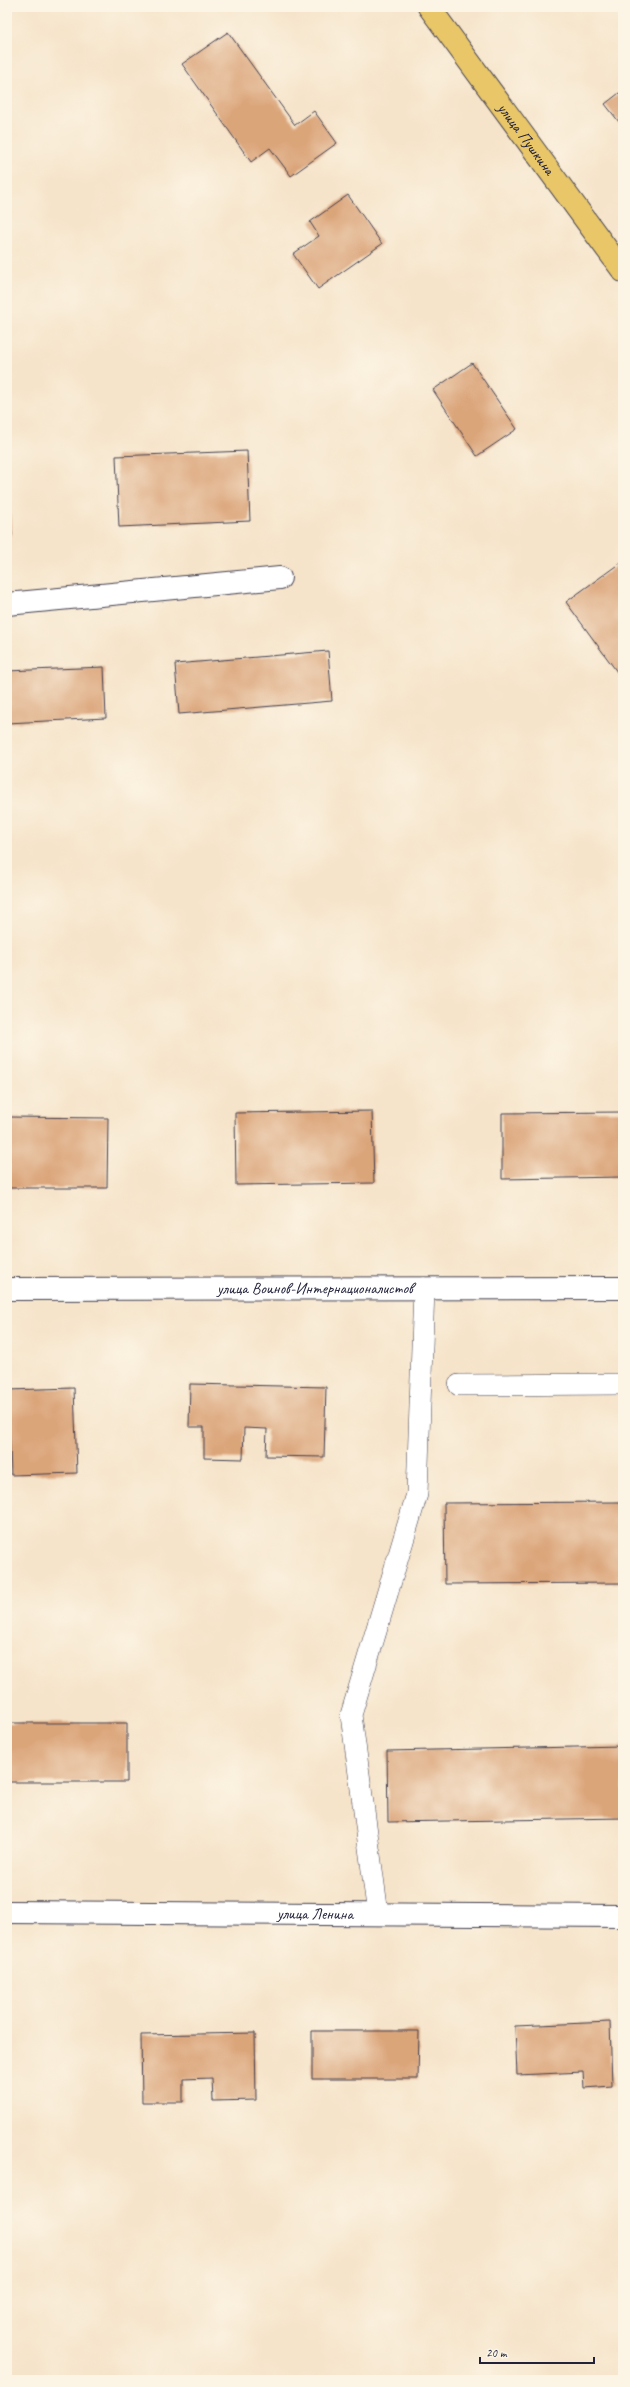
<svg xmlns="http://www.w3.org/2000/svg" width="630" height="2387" viewBox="0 0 630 2387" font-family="Caveat,sans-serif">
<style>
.building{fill:#dba57a}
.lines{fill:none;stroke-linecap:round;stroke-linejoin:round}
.lane-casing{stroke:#423f50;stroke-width:22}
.street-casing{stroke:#423f50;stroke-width:24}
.primary-casing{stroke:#423f50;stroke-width:24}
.lane{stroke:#fff;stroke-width:21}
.street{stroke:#fff;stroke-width:22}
.primary{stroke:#e9c769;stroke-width:22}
.labels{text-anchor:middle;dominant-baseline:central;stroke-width:3;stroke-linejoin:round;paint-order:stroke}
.street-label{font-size:16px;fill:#22223b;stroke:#fcf5e5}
</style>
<rect width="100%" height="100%" fill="#fcf5e5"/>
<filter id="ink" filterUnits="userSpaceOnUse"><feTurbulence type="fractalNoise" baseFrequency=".025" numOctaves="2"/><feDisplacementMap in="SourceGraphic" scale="8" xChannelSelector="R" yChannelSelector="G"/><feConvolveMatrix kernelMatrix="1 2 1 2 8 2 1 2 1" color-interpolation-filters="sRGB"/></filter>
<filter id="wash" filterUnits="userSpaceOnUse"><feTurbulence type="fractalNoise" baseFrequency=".012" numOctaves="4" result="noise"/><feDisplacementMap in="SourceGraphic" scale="16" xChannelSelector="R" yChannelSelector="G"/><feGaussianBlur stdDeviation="0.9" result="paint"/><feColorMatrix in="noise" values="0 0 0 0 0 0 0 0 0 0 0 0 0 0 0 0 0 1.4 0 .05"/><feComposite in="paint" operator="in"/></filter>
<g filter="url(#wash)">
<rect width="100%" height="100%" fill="#f6e4ca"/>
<g id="blocks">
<!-- building -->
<path class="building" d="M 228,32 L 295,125 L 314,111 L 337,143 L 291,176 L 270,148 L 251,162 L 182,64 Z
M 623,90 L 623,127 L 605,104 Z
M 348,195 L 382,244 L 318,289 L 293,254 L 319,236 L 310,222 Z
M 472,363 L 517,429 L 477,456 L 433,390 Z
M 247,451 L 250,521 L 119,527 L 116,456 Z
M 7,477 L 12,535 L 7,535 Z
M 620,563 L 623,567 L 623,680 L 566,602 Z
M 328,651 L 332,701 L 179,714 L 175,664 Z
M 104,667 L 106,718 L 7,723 L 7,671 Z
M 372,1111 L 374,1183 L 236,1185 L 235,1113 Z
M 623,1112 L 623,1177 L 502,1179 L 502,1113 Z
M 7,1117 L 108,1118 L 107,1188 L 7,1188 Z
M 190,1384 L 326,1387 L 324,1457 L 266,1456 L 267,1429 L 244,1428 L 243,1459 L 204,1458 L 204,1427 L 189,1427 Z
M 74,1388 L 77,1473 L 11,1475 L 8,1390 Z
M 623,1502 L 623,1583 L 445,1584 L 444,1503 Z
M 7,1723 L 127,1723 L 127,1782 L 7,1782 Z
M 623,1746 L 623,1818 L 388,1822 L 387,1751 Z
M 610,2022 L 612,2086 L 584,2088 L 583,2072 L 517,2075 L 515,2026 Z
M 312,2031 L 419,2031 L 418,2079 L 312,2079 Z
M 255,2033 L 256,2100 L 213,2101 L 212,2078 L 183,2079 L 183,2102 L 142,2102 L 141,2035 Z"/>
</g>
</g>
<g filter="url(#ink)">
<use href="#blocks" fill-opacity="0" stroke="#423f50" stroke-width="1"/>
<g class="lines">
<defs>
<path id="lane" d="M 459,1385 L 623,1384
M 378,1914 L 351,1715 L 417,1494 L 424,1288"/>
<g id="street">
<path d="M 7,604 L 280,578"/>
<path id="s1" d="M 7,1289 L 623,1288"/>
<path id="s2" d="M 7,1912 L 623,1916"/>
</g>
<g id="primary">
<path id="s3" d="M 429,7 L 623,271"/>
</g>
</defs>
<!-- lane casing -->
<use href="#lane" class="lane-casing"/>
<!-- street casing -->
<use href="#street" class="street-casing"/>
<!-- primary casing -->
<use href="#primary" class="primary-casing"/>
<!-- lane -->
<use href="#lane" class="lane"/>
<!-- street -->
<use href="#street" class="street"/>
<!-- primary -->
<use href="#primary" class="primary"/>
</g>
</g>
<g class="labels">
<!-- street labels -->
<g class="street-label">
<text stroke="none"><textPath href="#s3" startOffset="164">улица Пушкина</textPath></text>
<text stroke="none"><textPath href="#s1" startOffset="308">улица Воинов-Интернационалистов</textPath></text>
<text stroke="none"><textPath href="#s2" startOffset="308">улица Ленина</textPath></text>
</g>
</g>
<!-- margin -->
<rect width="630" height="2387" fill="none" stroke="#fcf5e5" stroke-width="24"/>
<!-- scale -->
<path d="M480 2357v6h114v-6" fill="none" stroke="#22223b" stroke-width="2"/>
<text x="486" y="2357" font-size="12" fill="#22223b" stroke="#fcf5e5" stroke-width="3" paint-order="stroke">20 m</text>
</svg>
